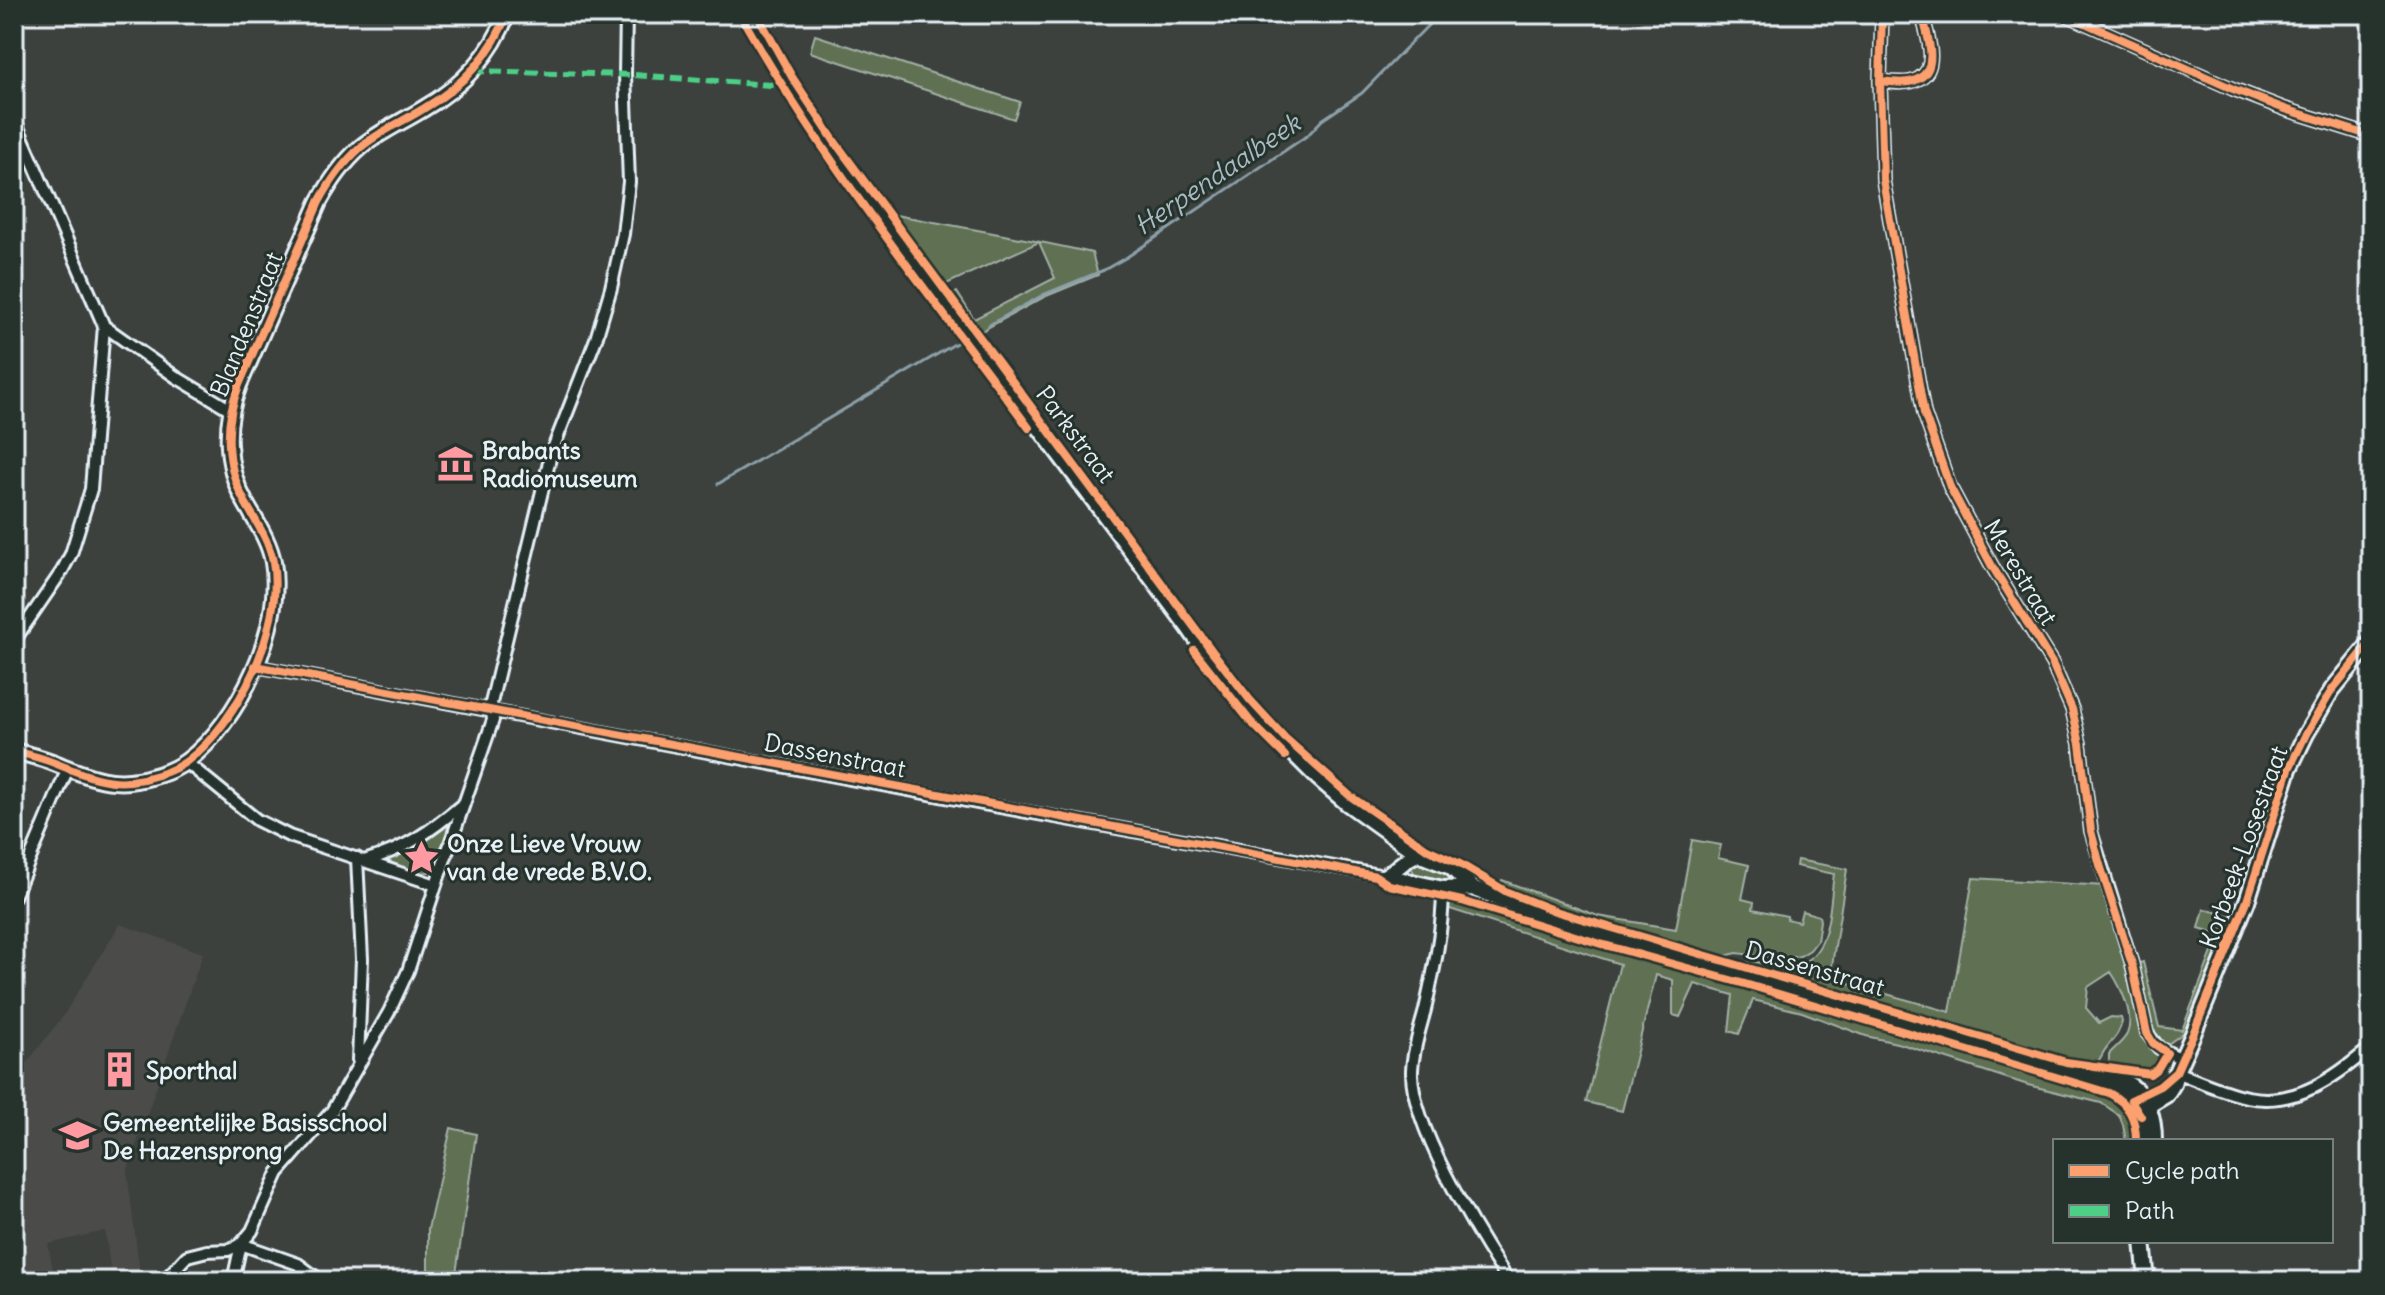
<svg xmlns="http://www.w3.org/2000/svg" width="2385" height="1295" viewBox="0 0 2385 1295" font-family="Delius,sans-serif">
<style>
.built{fill:#4b4b4a}
.green{fill:#5e7052;stroke:#a3b0a5;stroke-width:2}
.lines{fill:none;stroke-linecap:round;stroke-linejoin:round}
.stream{stroke:#8ca0a9;stroke-width:3}
.street-casing{stroke:#e8f1f8;stroke-width:16}
.secondary-casing{stroke:#e8f1f8;stroke-width:20}
.street{stroke:#26332d;stroke-width:10}
.secondary{stroke:#26332d;stroke-width:14}
.quiet{stroke:#4dcf88;stroke-width:6;stroke-dasharray:12 6;stroke-linecap:butt}
.cycleway-casing{stroke:#26332d;stroke-width:13}
.cycleway{stroke:#fca06f;stroke-width:8}
.labels{text-anchor:middle;dominant-baseline:central;stroke-width:6;stroke-linejoin:round;paint-order:stroke}
.street-label{font-size:24px;fill:#e8f1f8;stroke:#26332d}
.poi-label{font-size:24px;font-weight:bold;fill:#e8f1f8;stroke:#26332d;text-anchor:start}
.water-label{font-size:26px;font-style:italic;fill:#abbbc4;stroke:#26332d}
</style>
<rect width="100%" height="100%" fill="#3c413e"/>
<filter id="ink" filterUnits="userSpaceOnUse"><feTurbulence type="fractalNoise" baseFrequency=".0125" numOctaves="2"/><feDisplacementMap in="SourceGraphic" scale="16" xChannelSelector="R" yChannelSelector="G"/><feConvolveMatrix kernelMatrix="1 2 1 2 8 2 1 2 1" color-interpolation-filters="sRGB"/></filter>
<g filter="url(#ink)">
<!-- built -->
<path class="built" d="M 120,924 L 203,953 L 127,1172 L 141,1281 L 112,1281 L 105,1231 L 48,1244 L 55,1281 L 14,1281 L 14,1099 L 23,1068 L 63,1016 Z"/>
<!-- green -->
<path class="green" d="M 815,35 L 1020,102 L 1014,119 L 810,52 Z
M 890,214 C 957,226 1025,238 1092,253 L 1098,275 L 1044,297 L 978,333 L 950,296 L 957,292 L 974,319 L 1055,278 L 1039,242 L 942,286 Z
M 445,823 L 449,825 L 435,865 L 429,872 L 418,873 L 385,860 Z
M 1692,840 L 1721,845 L 1718,858 L 1749,865 L 1742,899 L 1754,902 L 1753,909 L 1787,916 L 1787,919 L 1799,922 L 1802,911 L 1819,916 L 1820,921 L 1817,941 L 1810,950 L 1800,956 L 1782,959 L 1737,953 L 1716,958 L 1597,922 L 1516,894 L 1499,886 L 1502,880 L 1598,916 L 1676,929 Z
M 1797,860 L 1847,869 L 1830,978 L 1950,1012 L 1973,878 L 2105,886 L 2129,965 L 2146,1043 L 2151,1050 L 2161,1055 L 2156,1065 L 2149,1070 L 2109,1064 L 2109,1054 C 2115,1047 2123,1042 2127,1034 C 2135,1016 2121,987 2111,972 L 2088,987 L 2086,1008 L 2099,1023 L 2111,1017 L 2121,1018 L 2122,1022 C 2119,1034 2114,1038 2107,1047 C 2101,1054 2101,1060 2095,1065 L 2010,1045 L 1737,965 C 1747,958 1761,963 1774,965 C 1832,974 1828,914 1834,874 L 1796,866 Z
M 1421,862 L 1447,874 L 1449,879 L 1445,881 L 1415,875 L 1411,867 L 1415,863 Z
M 1448,899 L 2104,1093 C 2127,1103 2134,1117 2134,1141 L 2126,1141 L 2123,1125 L 2119,1115 L 2101,1103 L 2028,1085 L 1901,1044 L 1866,1036 L 1802,1012 L 1753,1000 L 1739,1034 L 1729,1031 L 1733,995 L 1695,984 L 1680,1017 L 1673,1015 L 1673,980 L 1656,975 L 1622,1111 L 1586,1102 L 1620,964 L 1447,908 Z
M 2204,909 L 2231,916 L 2213,968 L 2186,1031 L 2165,1046 L 2150,1032 L 2136,964 L 2143,962 L 2159,1027 L 2182,1030 L 2219,934 L 2199,928 Z
M 451,1128 L 476,1134 L 455,1281 L 428,1281 L 428,1229 Z"/>
<g class="lines">
<!-- stream -->
<path class="stream" d="M 989,325 L 1043,295 L 1104,270 L 1127,257 L 1308,135 L 1322,120 L 1362,93 L 1439,14
M 718,484 L 958,342"/>
<defs>
<path id="street" d="M 1882,14 L 1880,81 L 1883,180 L 1924,413 L 1950,487 L 1992,566 L 2052,663 L 2072,709 L 2080,744 L 2091,831 L 2132,964 L 2147,1033 L 2159,1048 L 2182,1059
M 2065,14 L 2233,89 L 2285,109 L 2371,136
M 1880,81 C 1891,82 1908,85 1918,79 C 1941,68 1926,32 1922,14
M 14,118 L 104,326 L 91,489 L 71,554 L 62,571 L 14,641
M 104,326 L 176,377 L 231,410
M 255,666 L 977,803 L 1385,876
M 186,762 L 257,820 L 289,836 L 436,885
M 357,858 L 362,959 L 358,1060
M 367,860 C 406,849 432,830 463,804
M 1443,889 C 1443,930 1434,970 1425,1010 C 1420,1029 1413,1050 1412,1070 C 1410,1123 1474,1228 1504,1274
M 14,897 L 68,768
M 2176,1072 C 2199,1081 2223,1092 2247,1097 C 2296,1107 2336,1077 2371,1047
M 241,1244 L 298,1264 L 321,1281
M 164,1281 L 187,1256 L 207,1251 L 228,1250 L 241,1244 L 252,1231 L 278,1173 L 332,1111 L 389,1012 L 408,971 L 436,885 L 493,720 L 491,703 L 551,454 L 596,339 L 611,288 L 623,234 L 629,182 L 625,74 L 626,14
M 233,1281 L 241,1244"/>
<path id="secondary" d="M 748,14 L 786,81 L 827,143 L 1189,628 L 1222,676 L 1249,709 L 1318,778 L 1347,803 L 1418,854 L 1451,867 L 1472,888 L 1578,927 L 1615,939 L 2060,1069 C 2101,1090 2141,1082 2144,1141
M 14,751 C 26,754 38,757 49,761 C 76,771 101,784 130,781 C 149,779 172,772 187,761 C 239,722 284,627 273,562 C 269,540 256,522 245,502 C 225,466 224,423 239,385 L 319,202 C 330,182 343,163 360,148 C 379,132 402,122 423,109 C 461,87 491,56 507,14
M 1385,876 L 1443,889 L 1472,888
M 1385,876 C 1397,870 1406,857 1418,854
M 2081,1071 C 2127,1076 2154,1091 2154,1141
M 2139,1111 L 2166,1095 L 2173,1084 L 2176,1072 L 2193,1034 L 2247,901 L 2289,769 L 2306,734 L 2332,690 L 2371,642
M 2143,1241 L 2147,1281"/>
</defs>
<!-- street casing -->
<use href="#street" class="street-casing"/>
<!-- secondary casing -->
<use href="#secondary" class="secondary-casing"/>
<!-- street -->
<use href="#street" class="street"/>
<!-- secondary -->
<use href="#secondary" class="secondary"/>
<!-- quiet -->
<path class="quiet" d="M 473,71 L 634,75 L 770,85 L 786,81
M 1504,1274 L 1508,1281"/>
<defs>
<path id="cycleway" d="M 740,14 C 822,161 929,293 1029,428
M 757,14 L 792,77 L 835,142 L 1212,651 L 1250,700 L 1285,738 L 1350,796 L 1427,849 L 1460,864 L 1507,892 L 1555,911 L 2066,1062 L 2150,1074
M 1882,14 L 1880,81 L 1883,180 L 1924,413 L 1950,487 L 1992,566 L 2052,663 L 2072,709 L 2080,744 L 2091,831 L 2100,865 L 2132,964 L 2147,1033 L 2153,1043 L 2167,1053 L 2158,1068 L 2150,1074
M 2065,14 L 2233,89 L 2285,109 L 2371,136
M 1880,81 C 1891,82 1908,85 1918,79 C 1941,68 1926,32 1922,14
M 1194,650 L 1250,721 L 1285,756
M 255,666 L 1376,876 L 1389,885 L 1462,901 L 1601,944 L 1745,984 L 2109,1093 C 2129,1104 2136,1118 2136,1141
M 14,751 C 26,754 38,757 49,761 C 76,771 101,784 130,781 C 149,779 172,772 187,761 C 239,722 284,627 273,562 C 269,540 256,522 245,502 C 225,466 224,423 239,385 L 319,202 C 330,182 343,163 360,148 C 379,132 402,122 423,109 C 461,87 491,56 507,14
M 2141,1116 L 2131,1100 L 2160,1086 L 2176,1072 L 2193,1034 L 2247,901 L 2289,769 L 2306,734 L 2332,690 L 2371,642"/>
</defs>
<!-- cycleway casing -->
<use href="#cycleway" class="cycleway-casing"/>
<!-- cycleway -->
<use href="#cycleway" class="cycleway"/>
</g>
</g>
<!-- icons -->
<defs>
<symbol id="museum-bare" viewBox="-9 -9 18 18"><path d="M0-6L6-3V-2H-6V-3ZM-5-1h2V3h-2ZM-1-1h2V3h-2ZM3-1h2V3H3ZM-6 4H6V6H-6Z" fill="#ff9aa2" stroke="#26332d" stroke-width="2.5" paint-order="stroke"/></symbol>
<symbol id="sight-bare" viewBox="-9 -9 18 18"><path d="M0-6L1.8-2.2L6-1.7L2.9 1.2L3.7 5.4L0 3.3L-3.7 5.4L-2.9 1.2L-6-1.7L-1.8-2.2Z" fill="#ff9aa2" stroke="#26332d" stroke-width="2.5" paint-order="stroke"/></symbol>
<symbol id="building-bare" viewBox="-9 -9 18 18"><path d="M-4-6H4V6H1V3H-1V6H-4ZM-2.5-4.3h1.7v1.8h-1.7ZM.8-4.3h1.7v1.8H.8ZM-2.5-1h1.7V.8h-1.7ZM.8-1h1.7V.8H.8Z" fill="#ff9aa2" stroke="#26332d" stroke-width="2.5" paint-order="stroke"/></symbol>
<symbol id="school-bare" viewBox="-9 -9 18 18"><path d="M0-5L7-2L0 1L-7-2ZM-4 1L0 2.5L4 1V4Q0 6-4 4Z" fill="#ff9aa2" stroke="#26332d" stroke-width="2.5" paint-order="stroke"/></symbol>
</defs>
<g fill-rule="evenodd">
<use href="#museum-bare" x="430" y="438" width="51" height="51"/>
<use href="#sight-bare" x="396" y="832" width="51" height="51"/>
<use href="#building-bare" x="94" y="1044" width="51" height="51"/>
<use href="#school-bare" x="52" y="1110" width="51" height="51"/>
</g>
<g class="labels">
<!-- street labels -->
<g class="street-label">
<text transform="translate(246 324) rotate(-68)">Blandenstraat</text>
<text transform="translate(1076 434) rotate(53)">Parkstraat</text>
<text transform="translate(2021 572) rotate(59)">Merestraat</text>
<text transform="translate(835 755) rotate(11)">Dassenstraat</text>
<text transform="translate(2243 847) rotate(-70)">Korbeek-Losestraat</text>
<text transform="translate(1815 968) rotate(16)">Dassenstraat</text>
</g>
<!-- poi labels -->
<g class="poi-label">
<text x="482" y="450">Brabants<tspan x="482" dy="28">Radiomuseum</tspan></text>
<text x="447" y="843">Onze Lieve Vrouw<tspan x="447" dy="28">van de vrede B.V.O.</tspan></text>
<text x="146" y="1070">Sporthal</text>
<text x="103" y="1122">Gemeentelijke Basisschool<tspan x="103" dy="28">De Hazensprong</tspan></text>
</g>
<!-- water labels -->
<g class="water-label">
<text transform="translate(1217 174) rotate(-34)">Herpendaalbeek</text>
</g>
</g>
<!-- margin -->
<rect width="2385" height="1295" fill="none" stroke="#26332d" stroke-width="48"/>
<rect x="24" y="24" width="2337" height="1247" fill="none" stroke="#e8f1f8" stroke-width="3" filter="url(#ink)"/>
<!-- legend -->
<rect x="2053" y="1139" width="280" height="104" fill="#26332d" stroke="#747f7e" stroke-width="2"/>
<rect x="2069" y="1165" width="40" height="12" fill="#fca06f" stroke="#747f7e" stroke-width="2"/>
<text x="2125" y="1179" font-size="24" fill="#e8f1f8">Cycle path</text>
<rect x="2069" y="1205" width="40" height="12" fill="#4dcf88" stroke="#747f7e" stroke-width="2"/>
<text x="2125" y="1219" font-size="24" fill="#e8f1f8">Path</text>
</svg>
